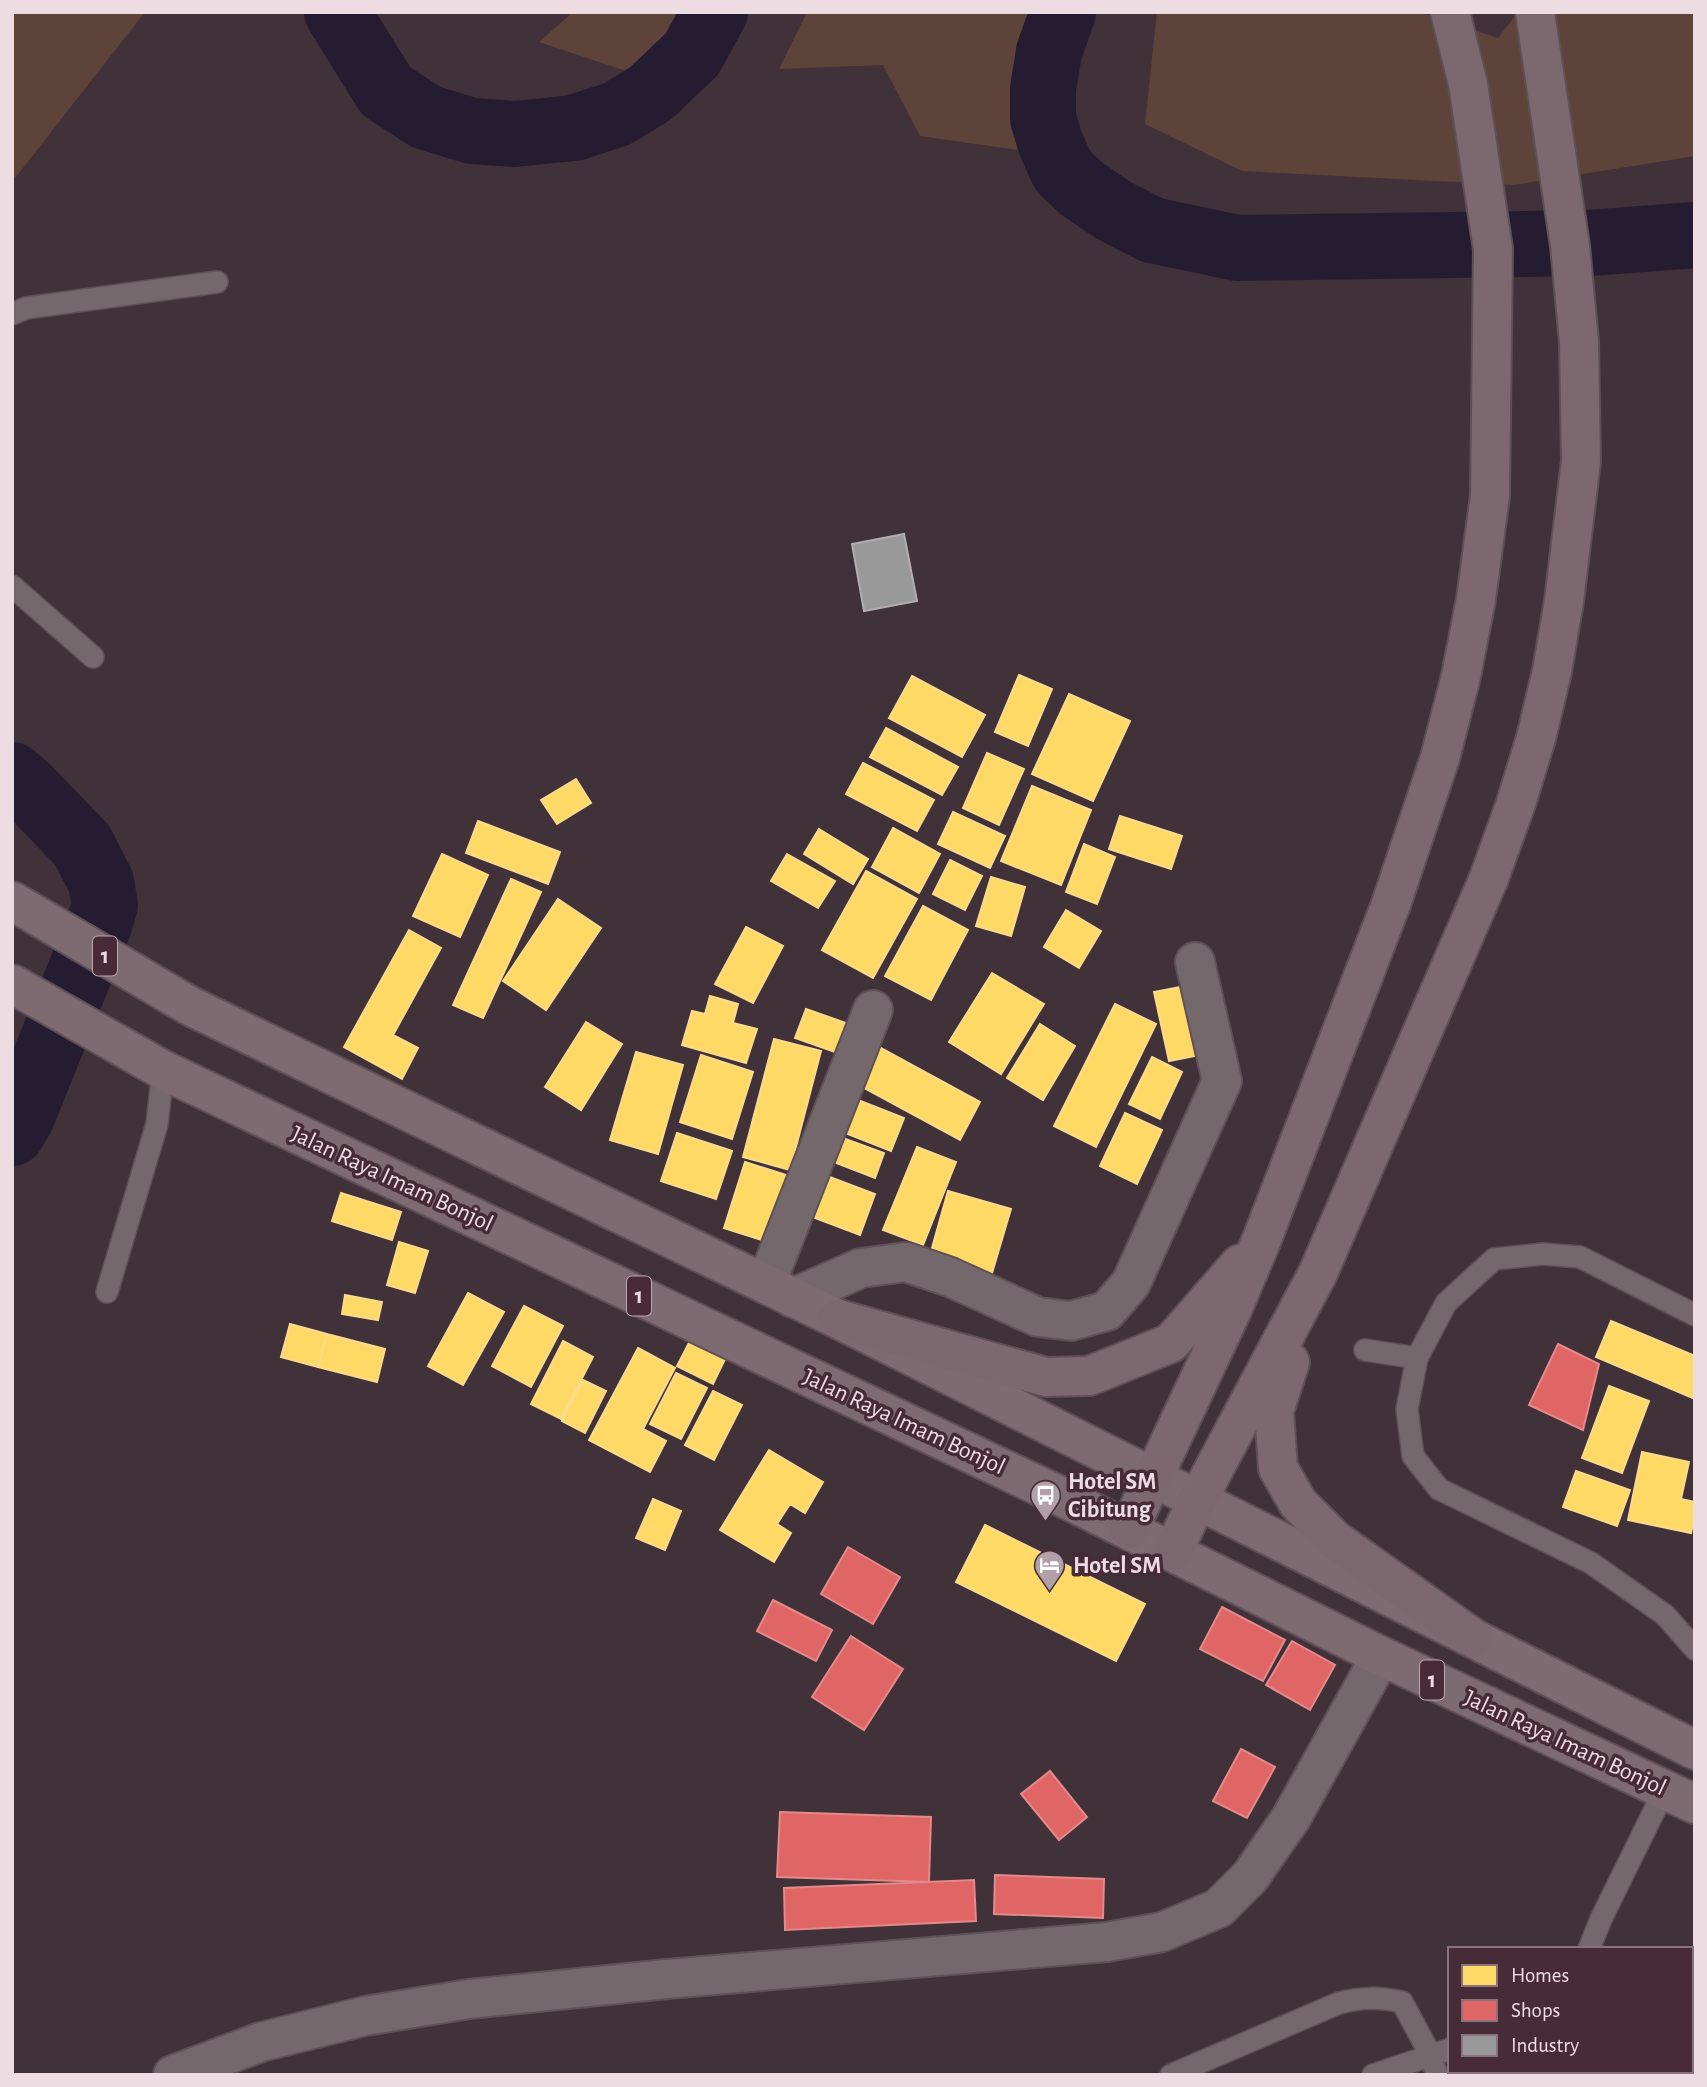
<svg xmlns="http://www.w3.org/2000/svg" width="1707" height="2087" viewBox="0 0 1707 2087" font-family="'Alegreya Sans',sans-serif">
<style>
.green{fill:#5e433a}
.homes{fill:#ffd966;stroke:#fada8c;stroke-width:2}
.shops{fill:#e06666;stroke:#e4898c;stroke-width:2}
.industry{fill:#999;stroke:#b2adaf;stroke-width:2}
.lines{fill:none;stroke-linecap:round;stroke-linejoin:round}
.river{stroke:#261c32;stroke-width:66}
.service-casing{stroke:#5e5056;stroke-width:24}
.minor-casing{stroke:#5e5056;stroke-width:42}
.trunk-casing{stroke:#5e5056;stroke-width:42}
.motorway-casing{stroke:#5e5056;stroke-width:42}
.service{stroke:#74686d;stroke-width:21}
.minor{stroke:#74686d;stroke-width:38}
.trunk{stroke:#7e6b71;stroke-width:38}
.motorway{stroke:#7c686e;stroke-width:38}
.labels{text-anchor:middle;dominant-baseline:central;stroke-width:7;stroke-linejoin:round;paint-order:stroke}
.shield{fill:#472b37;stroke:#bca7af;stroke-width:2}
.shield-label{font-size:23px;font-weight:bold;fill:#eedce3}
.street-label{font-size:24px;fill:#eedce3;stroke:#472b37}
.poi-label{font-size:24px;font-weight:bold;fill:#eedce3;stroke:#472b37;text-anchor:start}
</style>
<rect width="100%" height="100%" fill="#413138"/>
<!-- green -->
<path class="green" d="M 12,12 L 145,12 L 12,182 Z
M 573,12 L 721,12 L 696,45 L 635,74 L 539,42 Z
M 807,12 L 1060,12 L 1055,23 L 1032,152 L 920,136 L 883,65 L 779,69 Z
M 1157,12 L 1419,12 L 1498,38 L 1518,12 L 1695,12 L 1695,156 L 1514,185 L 1242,171 L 1145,124 Z"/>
<!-- homes -->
<path class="homes" d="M 1019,675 L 1052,689 L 1028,746 L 995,732 Z
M 912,676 L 985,715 L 962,757 L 889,718 Z
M 1069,694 L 1130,721 L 1093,801 L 1032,774 Z
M 886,728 L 958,767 L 942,795 L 870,757 Z
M 987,753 L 1024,769 L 999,825 L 963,808 Z
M 863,763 L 934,800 L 917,831 L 846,794 Z
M 576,779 L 591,803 L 557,824 L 541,800 Z
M 1032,786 L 1091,810 L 1061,885 L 1001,861 Z
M 953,812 L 1005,836 L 990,868 L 938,844 Z
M 1120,816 L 1182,836 L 1171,869 L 1109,849 Z
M 478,821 L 560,852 L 548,884 L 466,853 Z
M 893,828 L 940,854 L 919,893 L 872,867 Z
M 819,829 L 868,859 L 853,884 L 804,854 Z
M 1084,844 L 1115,857 L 1097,904 L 1066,892 Z
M 442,854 L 488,875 L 460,937 L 413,916 Z
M 787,854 L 835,881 L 818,908 L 771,881 Z
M 950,860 L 982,876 L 965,910 L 933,894 Z
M 866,871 L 917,899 L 873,978 L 822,950 Z
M 991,877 L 1025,887 L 1011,936 L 976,926 Z
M 511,879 L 541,892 L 483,1018 L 453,1005 Z
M 558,899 L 601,928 L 546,1010 L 503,981 Z
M 923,906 L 968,930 L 931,1000 L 885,976 Z
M 1066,910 L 1101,931 L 1079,968 L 1044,947 Z
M 746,927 L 783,946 L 753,1003 L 715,984 Z
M 409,930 L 441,948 L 393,1035 L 418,1048 L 402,1079 L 344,1047 Z
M 992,973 L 1044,1004 L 1001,1074 L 949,1042 Z
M 1196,984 L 1210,1053 L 1169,1061 L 1154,992 Z
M 710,996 L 738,1004 L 733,1023 L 757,1029 L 746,1063 L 682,1045 L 692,1011 L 705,1014 Z
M 1115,1004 L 1156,1024 L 1096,1147 L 1054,1126 Z
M 806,1009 L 863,1029 L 852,1058 L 795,1038 Z
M 586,1022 L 622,1044 L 581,1110 L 545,1087 Z
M 1040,1024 L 1075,1046 L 1043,1100 L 1007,1078 Z
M 774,1039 L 821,1051 L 790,1170 L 743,1157 Z
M 877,1046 L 980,1102 L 960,1140 L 857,1084 Z
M 636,1052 L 683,1065 L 658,1154 L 610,1140 Z
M 701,1055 L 753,1072 L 732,1139 L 680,1122 Z
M 1152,1057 L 1182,1072 L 1160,1119 L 1129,1104 Z
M 853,1098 L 904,1118 L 891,1151 L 840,1131 Z
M 1125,1113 L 1162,1130 L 1137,1184 L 1100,1166 Z
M 677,1133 L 732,1151 L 716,1199 L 661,1181 Z
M 840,1137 L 884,1153 L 875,1178 L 831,1161 Z
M 917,1147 L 956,1162 L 923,1245 L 883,1230 Z
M 745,1162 L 802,1180 L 771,1243 L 724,1228 Z
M 814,1171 L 875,1194 L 860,1235 L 799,1212 Z
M 948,1191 L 1011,1209 L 992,1273 L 930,1255 Z
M 341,1193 L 401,1212 L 392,1240 L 332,1221 Z
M 399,1242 L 428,1251 L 415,1293 L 387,1285 Z
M 468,1293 L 504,1312 L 463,1385 L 428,1366 Z
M 345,1295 L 382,1302 L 378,1320 L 342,1314 Z
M 524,1306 L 563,1326 L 531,1387 L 492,1366 Z
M 1611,1321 L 1695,1356 L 1695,1399 L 1596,1357 Z
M 290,1324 L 327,1334 L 318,1367 L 281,1357 Z
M 327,1334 L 385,1349 L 377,1382 L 318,1367 Z
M 692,1337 L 727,1355 L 713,1384 L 677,1366 Z
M 563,1341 L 593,1357 L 561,1419 L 531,1404 Z
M 638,1348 L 675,1368 L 643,1429 L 666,1441 L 650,1472 L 589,1440 Z
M 676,1373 L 707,1388 L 681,1439 L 650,1424 Z
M 583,1380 L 606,1391 L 585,1433 L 562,1421 Z
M 1609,1386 L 1649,1401 L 1622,1473 L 1582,1458 Z
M 713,1391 L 742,1405 L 714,1460 L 685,1445 Z
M 769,1450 L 823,1482 L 805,1513 L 790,1504 L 777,1524 L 791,1533 L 774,1562 L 720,1530 Z
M 1642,1452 L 1689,1462 L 1681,1499 L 1695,1502 L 1695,1514 L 1691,1533 L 1628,1520 Z
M 1576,1471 L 1630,1490 L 1617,1526 L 1563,1507 Z
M 653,1499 L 681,1511 L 665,1550 L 636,1538 Z
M 985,1525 L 1145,1604 L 1116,1661 L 956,1582 Z"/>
<!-- shops -->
<path class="shops" d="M 1558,1344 L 1599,1364 L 1583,1430 L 1529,1405 Z
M 848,1547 L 900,1577 L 873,1624 L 821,1594 Z
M 773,1600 L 832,1630 L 816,1661 L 757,1631 Z
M 1222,1607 L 1285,1640 L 1263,1681 L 1200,1649 Z
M 851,1636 L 903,1669 L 864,1730 L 812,1697 Z
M 1292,1641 L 1335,1665 L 1310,1710 L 1266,1685 Z
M 1241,1749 L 1275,1767 L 1247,1818 L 1213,1801 Z
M 1050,1771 L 1087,1817 L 1059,1840 L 1021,1794 Z
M 780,1812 L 931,1817 L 929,1882 L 777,1877 Z
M 995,1875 L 1104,1879 L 1103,1918 L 994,1914 Z
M 974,1880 L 976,1921 L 785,1930 L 784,1888 Z"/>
<!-- industry -->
<path class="industry" d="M 904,534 L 917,601 L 864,611 L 852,544 Z"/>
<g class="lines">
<!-- river -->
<path class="river" d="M 337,12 L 386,91 L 426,117 L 472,131 L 515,134 L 574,128 L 617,114 L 651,93 L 692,54 L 715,12
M 1063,12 L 1049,52 L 1043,89 L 1043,118 L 1050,142 L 1063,171 L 1081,188 L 1113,210 L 1152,230 L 1237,248 L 1589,243 L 1695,235
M 12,775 L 27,788 L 82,845 L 101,882 L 105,905 L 99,925 L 22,1116 L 12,1133"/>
<defs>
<path id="service" d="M 12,314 L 26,308 L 217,282
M 12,586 L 93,657
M 107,1292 L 157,1124 L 163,1070
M 1695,1315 L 1580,1257 L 1543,1254 L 1494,1259 L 1446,1303 L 1417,1358 L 1407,1409 L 1413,1456 L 1439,1489 L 1591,1563 L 1665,1615 L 1695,1649
M 1365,1350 L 1417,1358
M 1589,1949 L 1601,1919 L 1665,1789
M 1171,2075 L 1339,2003 C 1363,1997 1378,1997 1402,2002 L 1430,2054 L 1437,2075
M 1373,2075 L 1450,2049"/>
<path id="minor" d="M 766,1284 L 873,1010
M 793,1298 L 861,1268 L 906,1262 L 950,1277 L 1038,1317 L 1071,1321 L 1107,1311 L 1131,1283 L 1222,1081 L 1195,962
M 173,2075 L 261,2042 L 365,2016 L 469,1999 L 667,1979 L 1107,1942 L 1162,1932 L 1219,1908 L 1250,1877 L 1291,1818 L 1381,1656"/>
<path id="trunk" d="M 12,901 L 190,1006 L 838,1319 L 1695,1750
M 12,984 L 163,1070 L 1058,1495 L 1381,1656 L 1695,1804"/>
<path id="motorway" d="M 838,1319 L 1046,1377 L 1089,1376 L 1171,1343 L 1240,1264
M 1290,1362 L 1274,1411 L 1278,1468 L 1298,1503 L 1335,1540 L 1473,1638
M 1129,1529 L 1232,1310 L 1262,1239 L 1391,904 L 1440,758 L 1461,676 L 1476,599 L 1490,496 L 1493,249 L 1468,84 L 1450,12
M 1173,1551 L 1198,1499 L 1318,1273 L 1489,878 L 1516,803 L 1536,738 L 1552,671 L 1564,601 L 1581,461 L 1579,342 L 1570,246 L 1535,12"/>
</defs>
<!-- service casing -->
<use href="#service" class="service-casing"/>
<!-- minor casing -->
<use href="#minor" class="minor-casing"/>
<!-- trunk casing -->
<use href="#trunk" class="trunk-casing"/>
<!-- motorway casing -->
<use href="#motorway" class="motorway-casing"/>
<!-- service -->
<use href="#service" class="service"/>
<!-- minor -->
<use href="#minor" class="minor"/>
<!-- trunk -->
<use href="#trunk" class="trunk"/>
<!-- motorway -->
<use href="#motorway" class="motorway"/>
</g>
<!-- icons -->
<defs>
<symbol id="bus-pin" viewBox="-11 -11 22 30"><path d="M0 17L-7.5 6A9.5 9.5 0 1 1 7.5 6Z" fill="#b1a0a7" stroke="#472b37"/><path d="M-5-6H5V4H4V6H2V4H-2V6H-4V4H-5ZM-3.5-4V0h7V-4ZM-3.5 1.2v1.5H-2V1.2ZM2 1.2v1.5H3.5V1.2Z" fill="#fff"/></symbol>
<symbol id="hotel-pin" viewBox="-11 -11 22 30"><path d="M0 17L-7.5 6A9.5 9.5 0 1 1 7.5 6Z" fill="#b1a0a7" stroke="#472b37"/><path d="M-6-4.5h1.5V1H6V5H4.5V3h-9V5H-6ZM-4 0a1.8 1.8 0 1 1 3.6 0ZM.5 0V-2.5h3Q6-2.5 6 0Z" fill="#fff"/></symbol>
</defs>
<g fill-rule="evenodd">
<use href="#bus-pin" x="1028" y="1478" width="35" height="47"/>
<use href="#hotel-pin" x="1032" y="1548" width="35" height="47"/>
</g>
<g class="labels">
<!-- shield labels -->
<g class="shield">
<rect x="93" y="936.5" width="24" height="39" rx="5"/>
<rect x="627" y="1276.5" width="24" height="39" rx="5"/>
<rect x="1420" y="1660.5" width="24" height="39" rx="5"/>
</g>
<g class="shield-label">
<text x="105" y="956">1</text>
<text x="639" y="1296">1</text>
<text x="1432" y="1680">1</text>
</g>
<!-- street labels -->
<g class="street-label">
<text transform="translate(392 1179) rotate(25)">Jalan Raya Imam Bonjol</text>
<text transform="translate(904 1422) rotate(25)">Jalan Raya Imam Bonjol</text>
<text transform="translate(1565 1743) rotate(25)">Jalan Raya Imam Bonjol</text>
</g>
<!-- poi labels -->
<g class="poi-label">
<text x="1068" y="1482">Hotel SM<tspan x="1068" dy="28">Cibitung</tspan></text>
<text x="1073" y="1566">Hotel SM</text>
</g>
</g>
<!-- border -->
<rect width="1707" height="2087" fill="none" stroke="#eedce3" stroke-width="28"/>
<!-- legend -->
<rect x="1448" y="1947" width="245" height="126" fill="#472b37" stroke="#8a727c" stroke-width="2"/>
<rect x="1462" y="1965" width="35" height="21" fill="#ffd966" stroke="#8a727c" stroke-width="2"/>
<text x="1511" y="1982" font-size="21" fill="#eedce3">Homes</text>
<rect x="1462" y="2000" width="35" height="21" fill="#e06666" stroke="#8a727c" stroke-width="2"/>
<text x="1511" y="2017" font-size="21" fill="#eedce3">Shops</text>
<rect x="1462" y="2035" width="35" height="21" fill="#999999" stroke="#8a727c" stroke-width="2"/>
<text x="1511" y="2052" font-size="21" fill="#eedce3">Industry</text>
</svg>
